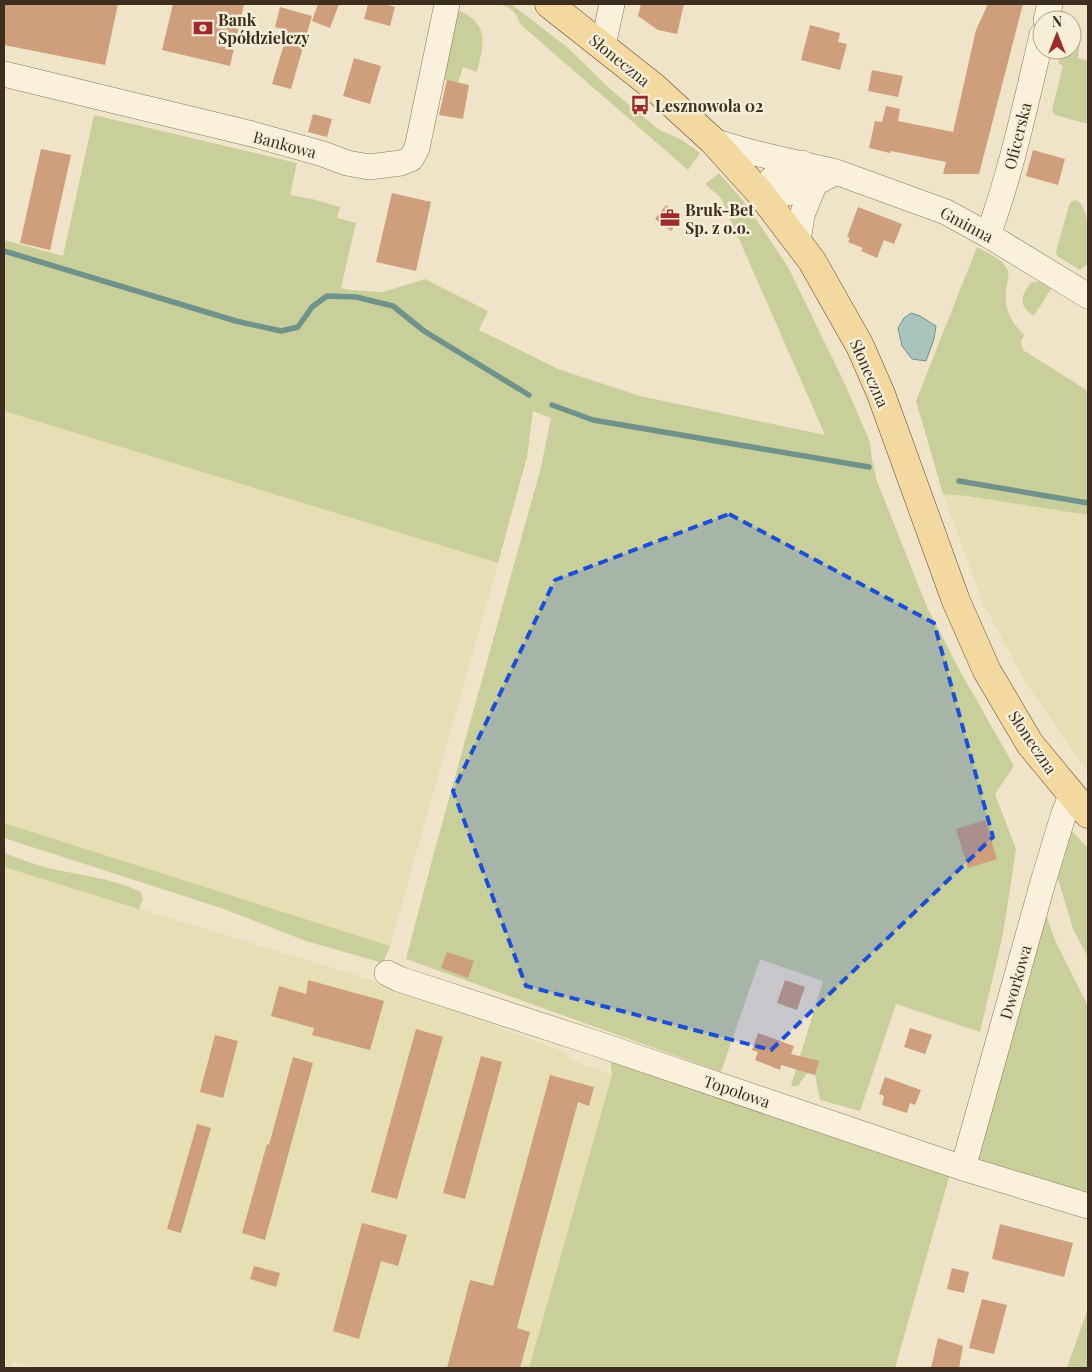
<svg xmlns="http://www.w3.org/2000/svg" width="1092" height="1372" viewBox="0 0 1092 1372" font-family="'Playfair Display',serif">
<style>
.farmland{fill:#e6deb5}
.green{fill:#c9cf9b}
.water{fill:#a9c4bc;stroke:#6f938a}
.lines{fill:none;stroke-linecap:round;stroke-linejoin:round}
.stream{stroke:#6f938a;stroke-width:5.5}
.building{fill:#cf9f7d}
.minor-casing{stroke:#8d765c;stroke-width:26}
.major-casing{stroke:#5b4430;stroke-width:29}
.minor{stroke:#faf1dc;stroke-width:25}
.major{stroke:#f3d9a0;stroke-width:28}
.marked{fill:#1d4ed8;fill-opacity:0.2;stroke:#1d4ed8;stroke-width:4;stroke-dasharray:10 6;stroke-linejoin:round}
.labels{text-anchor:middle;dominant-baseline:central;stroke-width:5;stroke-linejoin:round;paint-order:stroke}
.poi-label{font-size:16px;font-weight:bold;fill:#3d2e20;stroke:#f7eed8;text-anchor:start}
.street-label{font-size:16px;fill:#3d2e20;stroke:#f7eed8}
</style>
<rect width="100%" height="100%" fill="#f0e4c8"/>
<!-- farmland -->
<path class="farmland" d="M 4,411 L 498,563 L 390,946 L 4,823 Z
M 943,494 L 967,496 L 1088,515 L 1088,773 L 1024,680 L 983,603 Z
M 4,867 L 381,983 L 567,1053 L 569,1059 L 612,1075 L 529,1368 L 35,1368 L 14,1361 L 11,1368 L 4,1368 Z"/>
<!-- green -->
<path class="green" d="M 500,4 L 511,4 L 567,47 L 610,89 L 658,129 L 682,140 L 700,153 L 688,170 L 520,24 C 517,13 511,7 500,4 Z
M 457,10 C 490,23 484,43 477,72 L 463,67 L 458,83 L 442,79 Z
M 1072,37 L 1078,38 L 1080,41 L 1078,58 L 1088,61 L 1088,124 L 1055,115 L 1052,110 L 1063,66 L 1058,63 L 1062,50 L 1072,50 Z
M 94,115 L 297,163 L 290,195 L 312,199 L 340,207 L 337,218 L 356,223 L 341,288 L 351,290 L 383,292 L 425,279 L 488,311 L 479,330 L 558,369 L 640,396 L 825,435 L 721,198 L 705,184 L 719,173 L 746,204 L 788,267 L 844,382 L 870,442 L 872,460 L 877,481 L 927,607 L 960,671 L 1014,766 L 995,794 L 1016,849 L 1003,934 L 980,1032 L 896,1004 L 860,1111 L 820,1100 L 815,1075 L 807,1073 L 798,1086 L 791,1086 L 823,981 L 760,959 L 721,1072 L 406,959 L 435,849 L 541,467 L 551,418 L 533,411 L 527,457 L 498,563 L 4,411 L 4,240 L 63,256 Z
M 1076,200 C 1092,207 1088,247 1088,264 L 1080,270 L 1057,256 L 1056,252 L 1069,205 L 1072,201 Z
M 977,247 C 985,252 1001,258 1006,267 C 1011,275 1007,281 1006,290 C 1004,309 1011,322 1024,335 L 1021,341 L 1023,350 L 1088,391 L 1088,515 L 967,496 L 943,494 L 916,401 Z
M 1032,282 L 1042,282 L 1052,287 L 1034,316 C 1018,306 1020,295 1032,282 Z
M 4,823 L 390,946 L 383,963 L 306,941 L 221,908 L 4,838 Z
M 1070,829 L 1088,848 L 1088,957 L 1073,929 L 1055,869 Z
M 4,853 C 19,858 33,864 48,868 C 79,875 112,878 141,892 L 143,899 L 139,909 L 4,867 Z
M 1043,906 L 1055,940 L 1088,1006 L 1088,1198 L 973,1164 Z
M 610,1058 L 950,1174 L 895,1368 L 529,1368 L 612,1075 Z
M 1088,1308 L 1088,1368 L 1067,1368 Z"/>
<!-- water -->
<path class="water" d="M 911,313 L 920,316 L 936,326 L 934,339 L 926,361 L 912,359 L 902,346 L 898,328 L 904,318 Z"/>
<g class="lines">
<!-- stream -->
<path class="stream" d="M 4,251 L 236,321 L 281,331 L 298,327 L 312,307 L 327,296 L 356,297 L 393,306 L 424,331 L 529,395
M 552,405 L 593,420 L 869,467
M 959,481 L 1088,503"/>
</g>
<!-- building -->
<path class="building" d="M 4,4 L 118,4 L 105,65 L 4,45 Z
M 173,4 L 244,4 L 230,66 L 162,50 Z
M 318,4 L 339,4 L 330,28 L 312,21 Z
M 368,4 L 385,4 L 395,7 L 390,26 L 364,19 Z
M 641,4 L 684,4 L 677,34 L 658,30 L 638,16 Z
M 988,4 L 1023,4 L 979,174 L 943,174 L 946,162 L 891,151 L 890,153 L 869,148 L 875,121 L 882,122 L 886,106 L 900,109 L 898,121 L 953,132 L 976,30 Z
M 280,7 L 312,16 L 291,89 L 272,84 L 288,31 L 275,27 Z
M 810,25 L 840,33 L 838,42 L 847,44 L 840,70 L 801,60 Z
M 354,58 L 381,66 L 370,104 L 343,96 Z
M 872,70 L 903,76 L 898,97 L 868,91 Z
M 447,80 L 469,85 L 463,119 L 439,115 Z
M 313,114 L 332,119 L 327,137 L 308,132 Z
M 41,149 L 71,155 L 50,250 L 20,243 Z
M 1033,150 L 1065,159 L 1058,185 L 1026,176 Z
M 392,193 L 431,202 L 416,271 L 376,262 Z
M 666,205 L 677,214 L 675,216 L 680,220 L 671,231 L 655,219 Z
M 858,207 L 902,224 L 894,244 L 884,240 L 877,258 L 861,251 L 863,248 L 848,242 L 850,238 L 847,237 Z
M 985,820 L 997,859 L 968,868 L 956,829 Z
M 447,952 L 474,961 L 468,978 L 441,968 Z
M 308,980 L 384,1001 L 370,1050 L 312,1035 L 314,1028 L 271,1016 L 279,986 L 306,994 Z
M 785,980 L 805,987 L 797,1010 L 777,1003 Z
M 910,1028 L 932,1035 L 925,1054 L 904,1047 Z
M 416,1029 L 443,1037 L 397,1199 L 371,1192 Z
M 758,1033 L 794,1046 L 791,1054 L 819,1061 L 815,1075 L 781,1065 L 780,1070 L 755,1060 L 758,1052 L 752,1050 Z
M 215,1035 L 238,1041 L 223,1098 L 200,1092 Z
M 481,1056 L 502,1062 L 465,1199 L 443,1193 Z
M 293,1057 L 313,1063 L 265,1240 L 242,1233 L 267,1144 L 269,1145 Z
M 550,1075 L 594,1087 L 589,1106 L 578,1102 L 517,1328 L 530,1332 L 520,1368 L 447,1368 L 470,1280 L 493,1286 Z
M 885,1077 L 921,1090 L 915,1105 L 910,1103 L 907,1113 L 882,1105 L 884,1096 L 879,1094 Z
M 197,1124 L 211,1128 L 181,1233 L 167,1229 Z
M 362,1223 L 407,1235 L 398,1266 L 381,1261 L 359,1339 L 333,1331 Z
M 1000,1224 L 1073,1243 L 1064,1277 L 992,1259 Z
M 254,1266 L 280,1273 L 276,1287 L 250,1279 Z
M 952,1268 L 969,1272 L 964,1293 L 947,1289 Z
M 982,1299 L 1007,1305 L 994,1354 L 969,1348 Z
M 938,1338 L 963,1346 L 959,1368 L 931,1368 Z"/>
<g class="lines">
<defs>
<path id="minor" d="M 1046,20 L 1050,4
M 603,46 L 612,4
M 4,74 L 252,134 L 323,154 L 347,163 L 369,167 L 401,163 L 411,159 L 417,148 L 447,4
M 713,141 L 750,152 L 836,172 L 946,212 L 988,235 L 1088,296
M 802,163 C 786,170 768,176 761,194 C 784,200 816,183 836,172
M 988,235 C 1012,170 1026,102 1042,35
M 798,241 L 802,215 L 815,183
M 387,973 L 399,979 L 595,1043 L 963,1168 L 1088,1206
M 963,1168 L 1043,882 L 1064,813 L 1071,796"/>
<path id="major" d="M 549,4 L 654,87 L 713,141 L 761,194 L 812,261 L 860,346 L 881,394 L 956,601 L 987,671 L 1030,744 L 1088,814"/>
</defs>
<!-- minor casing -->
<use href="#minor" class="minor-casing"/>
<!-- major casing -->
<use href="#major" class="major-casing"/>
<!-- minor -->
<use href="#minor" class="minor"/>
<!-- major -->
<use href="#major" class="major"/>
</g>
<!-- marked area -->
<path class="marked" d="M 729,514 L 934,623 L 993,837 L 771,1050 L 526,986 L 453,791 L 555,580 Z"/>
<!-- icons -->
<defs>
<symbol id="bank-bare" viewBox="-9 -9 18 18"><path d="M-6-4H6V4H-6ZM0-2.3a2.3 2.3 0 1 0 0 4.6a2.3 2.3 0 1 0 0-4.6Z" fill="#9e2a2b" stroke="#f7eed8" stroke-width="2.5" paint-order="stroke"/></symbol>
<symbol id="bus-bare" viewBox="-9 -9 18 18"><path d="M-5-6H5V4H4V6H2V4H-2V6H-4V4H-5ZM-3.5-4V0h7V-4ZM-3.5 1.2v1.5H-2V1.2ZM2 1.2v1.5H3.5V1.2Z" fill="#9e2a2b" stroke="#f7eed8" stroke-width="2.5" paint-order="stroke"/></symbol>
<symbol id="office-bare" viewBox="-9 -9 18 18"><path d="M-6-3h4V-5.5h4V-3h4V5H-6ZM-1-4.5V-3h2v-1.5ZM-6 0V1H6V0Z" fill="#9e2a2b" stroke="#f7eed8" stroke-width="2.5" paint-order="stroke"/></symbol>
</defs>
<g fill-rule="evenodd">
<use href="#bank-bare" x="189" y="14" width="28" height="28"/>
<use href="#bus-bare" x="626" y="91" width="28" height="28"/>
<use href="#office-bare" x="656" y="204" width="28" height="28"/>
</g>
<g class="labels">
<!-- poi labels -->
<g class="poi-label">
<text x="218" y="19">Bank<tspan x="218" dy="18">Spółdzielczy</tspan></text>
<text x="655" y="105">Lesznowola 02</text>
<text x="685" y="209">Bruk-Bet<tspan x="685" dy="18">Sp. z o.o.</tspan></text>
</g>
<!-- street labels -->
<g class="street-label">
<text transform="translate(620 60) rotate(39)">Słoneczna</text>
<text transform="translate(1017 136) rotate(-76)">Oficerska</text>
<text transform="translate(285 144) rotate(15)">Bankowa</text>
<text transform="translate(967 224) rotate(28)">Gminna</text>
<text transform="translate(870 373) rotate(66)">Słoneczna</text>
<text transform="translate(1033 742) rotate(56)">Słoneczna</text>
<text transform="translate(1015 982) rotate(-74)">Dworkowa</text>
<text transform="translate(737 1091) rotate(19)">Topolowa</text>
</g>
</g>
<!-- border -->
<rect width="1092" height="1372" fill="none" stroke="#3d2e20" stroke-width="10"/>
<!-- north arrow -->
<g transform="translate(1057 35)"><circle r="24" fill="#f7eed8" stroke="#ada18e"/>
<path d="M0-4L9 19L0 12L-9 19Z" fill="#9e2a2b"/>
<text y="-8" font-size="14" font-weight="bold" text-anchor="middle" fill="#3d2e20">N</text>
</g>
</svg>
